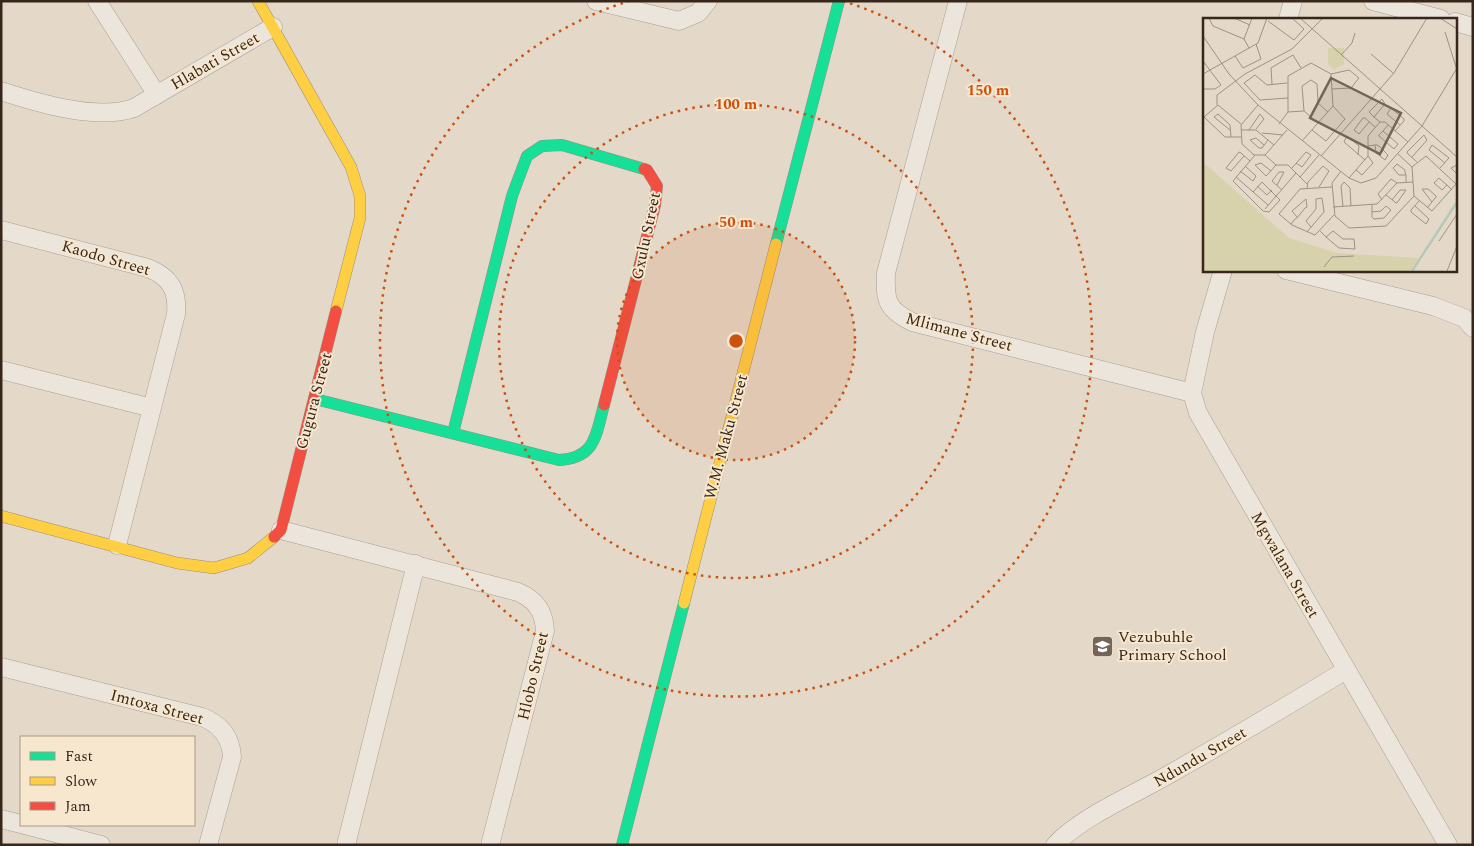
<svg xmlns="http://www.w3.org/2000/svg" width="1474" height="846" viewBox="0 0 1474 846" font-family="Spectral,serif">
<style>
.lines{fill:none;stroke-linecap:round;stroke-linejoin:round}
.street-casing{stroke:#a99e93;stroke-width:19}
.fast-casing{stroke:#988e83;stroke-width:12}
.slow-casing{stroke:#988e83;stroke-width:12}
.jam-casing{stroke:#988e83;stroke-width:12}
.street{stroke:#ece5db;stroke-width:18}
.fast{stroke:#16e098;stroke-width:11}
.slow{stroke:#ffcf43;stroke-width:11}
.jam{stroke:#f24e42;stroke-width:11}
.ring{fill:none;stroke:#cd510e;stroke-width:2.5;stroke-dasharray:2.5 5}
.labels{text-anchor:middle;dominant-baseline:central;stroke-width:4;stroke-linejoin:round;paint-order:stroke}
.street-label{font-size:16px;fill:#37261b;stroke:#f6e7ce}
.poi-label{font-size:16px;fill:#37261b;stroke:#f6e7ce;text-anchor:start}
.inset-river{fill:none;stroke:#b6c8ba;stroke-width:2.5}
.inset-road{fill:none;stroke:#9f9183;stroke-width:1}
.view{fill:#746558;fill-opacity:0.15;stroke:#746558;stroke-width:2.5}
.inset-edge{fill:none;stroke:#37261b;stroke-width:2.5}
.centre{fill:#cd510e;stroke:#f6e7ce;stroke-width:2.5}
.ring-label{font-size:15px;text-anchor:middle;font-weight:bold;fill:#cd510e;stroke:#f6e7ce;stroke-width:4;stroke-linejoin:round;paint-order:stroke}
</style>
<rect width="100%" height="100%" fill="#e4d9c9"/>
<g class="lines">
<defs>
<path id="street" d="M 97,1 L 157,95
M 596,1 L 679,21 L 698,13 L 708,1
M 958,1 L 886,273 C 885,300 886,309 912,322 L 1192,393
M 1373,1 L 1441,19
M 1288,19 L 1293,1
M 1455,22 L 1473,27
M 1,91 C 38,103 97,121 134,108 L 273,27
M 1,230 L 148,268 C 170,277 178,290 176,314 L 117,545
M 1223,270 L 1205,332 L 1192,393 L 1198,413 L 1448,845
M 1286,270 L 1433,306 L 1464,318 L 1473,328
M 1,370 L 152,408
M 281,530 L 518,592 C 536,600 544,611 545,631 L 490,845
M 1,667 L 202,717 C 220,724 231,737 232,757 L 208,845
M 1,819 L 21,824
M 25,825 L 101,845
M 346,845 L 416,564
M 1055,845 C 1081,817 1135,794 1168,775 C 1228,741 1287,706 1346,670"/>
<path id="fast" d="M 776,244 L 839,1
M 315,399 L 559,460 C 596,458 596,434 604,405
M 453,433 L 512,196 L 527,156 L 542,146 L 562,145 L 644,169
M 622,845 L 684,603"/>
<path id="slow" d="M 258,1 L 351,167 L 360,196 L 360,218 L 336,311
M 1,516 L 177,563 L 214,568 L 248,558 L 274,537
M 684,603 L 776,244"/>
<path id="jam" d="M 604,405 L 655,205 L 657,186 L 647,170 L 644,169
M 274,537 L 281,530 L 336,311"/>
</defs>
<!-- street casing -->
<use href="#street" class="street-casing"/>
<!-- fast casing -->
<use href="#fast" class="fast-casing"/>
<!-- slow casing -->
<use href="#slow" class="slow-casing"/>
<!-- jam casing -->
<use href="#jam" class="jam-casing"/>
<!-- street -->
<use href="#street" class="street"/>
<!-- fast -->
<use href="#fast" class="fast"/>
<!-- slow -->
<use href="#slow" class="slow"/>
<!-- jam -->
<use href="#jam" class="jam"/>
</g>
<!-- distance rings -->
<circle cx="736" cy="341" r="119" fill="#cd510e" fill-opacity=".12"/>
<g class="ring">
<circle cx="736" cy="341" r="119"/>
<circle cx="736" cy="341" r="237"/>
<path d="M843 1A356 356 0 1 1 629 1"/>
</g>
<!-- icons -->
<defs>
<symbol id="school-square" viewBox="-11 -11 22 22"><rect x="-9" y="-9" width="18" height="18" rx="4" fill="#746558" stroke="#f6e7ce"/><path d="M0-5L7-2L0 1L-7-2ZM-4 1L0 2.5L4 1V4Q0 6-4 4Z" fill="#fff"/></symbol>
</defs>
<g fill-rule="evenodd">
<use href="#school-square" x="1090" y="634" width="25" height="25"/>
</g>
<g class="labels">
<!-- street labels -->
<g class="street-label">
<text transform="translate(215 61) rotate(-30)">Hlabati Street</text>
<text transform="translate(646 236) rotate(-78)">Gxulu Street</text>
<text transform="translate(106 258) rotate(16)">Kaodo Street</text>
<text transform="translate(959 332) rotate(15)">Mlimane Street</text>
<text transform="translate(314 401) rotate(-75)">Gugura Street</text>
<text transform="translate(726 437) rotate(-75)">W.M. Maku Street</text>
<text transform="translate(1285 565) rotate(60)">Mgwalana Street</text>
<text transform="translate(533 676) rotate(-77)">Hlobo Street</text>
<text transform="translate(157 707) rotate(15)">Imtoxa Street</text>
<text transform="translate(1200 757) rotate(-30)">Ndundu Street</text>
</g>
<!-- poi labels -->
<g class="poi-label">
<text x="1118" y="637">Vezubuhle<tspan x="1118" dy="18">Primary School</tspan></text>
</g>
</g>
<!-- overview -->
<g transform="translate(1203 18)">
<rect width="254" height="254" fill="#e4d9c9"/>
<path d="M 125,30 L 141,30 L 141,46 L 131,52 L 125,46 Z" fill="#d7d2ab"/>
<path d="M 0,144 L 86,220 L 134,235 L 216,240 L 207,253 L 0,253 Z" fill="#d7d2ab"/>
<path class="inset-river" d="M 209,253 L 254,184"/>
<path class="inset-road" d="M 6,0 L 10,8 L 41,21 L 46,30M 31,0 L 47,7M 97,0 L 254,139M 237,0 L 254,11M 65,3 L 91,22 L 101,11 L 89,0M 242,14 L 254,52M 0,18 L 26,56 L 55,87 L 146,160 L 158,165 L 173,160 L 219,108 L 254,50M 41,21 L 49,0M 168,36 L 190,55M 138,37 L 149,25 L 152,15M 32,38 L 40,50 L 58,41 L 53,26M 0,43 L 18,67 L 12,71 L 0,71M 0,56 L 55,25 L 64,0M 128,56 L 146,52 L 156,60 L 148,70 L 129,71M 84,65 L 64,67 L 52,57 L 41,65 L 57,82 L 85,80M 69,66 L 68,50 L 78,44 L 90,37 L 98,50M 14,87 L 14,77 L 42,56 L 89,31 L 120,0M 55,87 L 38,107 L 39,126 L 51,137 L 62,137 L 84,112M 101,93 L 99,68 L 108,62 L 114,66 L 115,85 L 125,94M 85,94 L 101,93 L 115,105M 171,99 L 182,86 L 179,81 L 166,94 L 171,99 L 177,104M 166,104 L 156,116 L 151,112 L 160,100 L 162,100 L 172,109M 38,106 L 15,87 L 1,99 L 22,119 L 38,119M 76,106 L 85,94 L 85,58 L 108,45 L 128,56 L 130,88 L 99,123M 27,112 L 11,99 L 15,96 L 26,106 L 27,107 L 28,119M 38,112 L 53,112 L 71,127M 46,112 L 57,96 L 61,101 L 53,111M 109,112 L 123,123 L 142,101 L 130,88M 180,113 L 195,126 L 191,131 L 176,118 L 176,117 L 180,113 L 185,107M 192,113 L 201,103 L 201,101 L 188,90 L 184,96 L 197,107M 59,115 L 80,117M 61,127 L 53,120 L 47,122 L 56,130 L 59,130 L 65,122M 165,128 L 172,127 L 174,127 L 176,128 L 185,137 L 182,142 L 173,135 L 172,127M 62,137 L 73,147 L 85,147 L 93,155 L 62,191M 155,137 L 156,128 L 144,118 L 141,124 L 162,142M 41,138 L 28,153 L 23,150 L 36,134 L 38,135 L 47,143M 118,138 L 191,55 L 224,0M 209,139 L 224,122 L 221,117 L 204,134 L 205,136 L 214,144M 254,147 L 248,150 L 254,156M 209,149 L 223,138 L 253,166 L 229,193 L 211,178M 89,150 L 103,134 L 108,137 L 99,149 L 93,145M 237,150 L 245,141 L 246,140 L 229,127 L 226,132 L 242,145M 153,152 L 159,157 L 170,145 L 165,138M 37,153 L 50,163 L 53,158 L 42,148M 68,153 L 58,145 L 52,147 L 63,158 L 66,155 L 73,147M 138,153 L 129,165 L 132,198 L 146,210 L 183,208 L 211,178 L 209,149 L 195,136M 93,155 L 104,166M 203,157 L 196,157 L 190,150 L 194,146 L 202,152 L 202,154 L 203,157 L 203,164M 33,159 L 65,187M 97,159 L 116,137M 146,160 L 165,138 L 165,118 L 177,104 L 182,104 L 205,124M 74,167 L 81,154 L 76,154 L 69,163 L 79,172M 244,167 L 239,172 L 231,165 L 236,160 L 237,161 L 244,167 L 249,172M 54,168 L 64,177 L 69,172M 129,169 L 97,171 L 76,196 L 89,207 L 112,217 L 131,197M 104,170 L 105,164 L 120,148 L 126,153 L 116,169M 50,174 L 59,164 L 77,182 L 66,194 L 60,193 L 30,163 L 52,137M 183,177 L 192,184 L 193,185 L 194,185 L 203,172 L 197,172 L 189,182M 179,182 L 175,176 L 188,161 L 194,165M 169,187 L 169,199 L 171,201 L 181,200 L 188,192 L 183,188 L 178,193 L 169,194M 212,188 L 226,201 L 223,206 L 208,194 L 208,192 L 216,183M 130,189 L 174,186 L 194,165 L 210,164M 140,189 L 138,168 L 141,164 L 147,170 L 148,188M 224,190 L 233,179 L 233,178 L 225,171 L 219,171 L 229,184M 88,206 L 92,201 L 94,200 L 102,190 L 104,189 L 103,181 L 89,193 L 94,199M 117,213 L 123,219 L 136,230 L 152,231 L 151,221 L 140,221 L 130,213 L 123,219M 104,214 L 121,194 L 119,180 L 113,181 L 113,191 L 103,203 L 108,209M 236,223 L 254,196M 121,249 L 129,239 L 151,238M 244,253 L 254,228"/>
<path class="view" d="M 128,60 L 198,95 L 177,136 L 107,100 Z"/>
<rect width="254" height="254" class="inset-edge"/>
</g>
<circle cx="736" cy="341" r="8" class="centre"/>
<g class="ring-label">
<text x="988" y="95">150 m</text>
<text x="736" y="109">100 m</text>
<text x="736" y="227">50 m</text>
</g>
<!-- border -->
<rect width="1474" height="846" fill="none" stroke="#37261b" stroke-width="5"/>
<!-- legend -->
<rect x="20" y="736" width="175" height="90" fill="#f6e7ce" stroke="#aa9a86"/>
<rect x="30" y="752" width="25" height="8" fill="#16e098" stroke="#aa9a86"/>
<text x="65" y="761" font-size="15" fill="#37261b">Fast</text>
<rect x="30" y="777" width="25" height="8" fill="#ffcf43" stroke="#aa9a86"/>
<text x="65" y="786" font-size="15" fill="#37261b">Slow</text>
<rect x="30" y="802" width="25" height="8" fill="#f24e42" stroke="#aa9a86"/>
<text x="65" y="811" font-size="15" fill="#37261b">Jam</text>
</svg>
